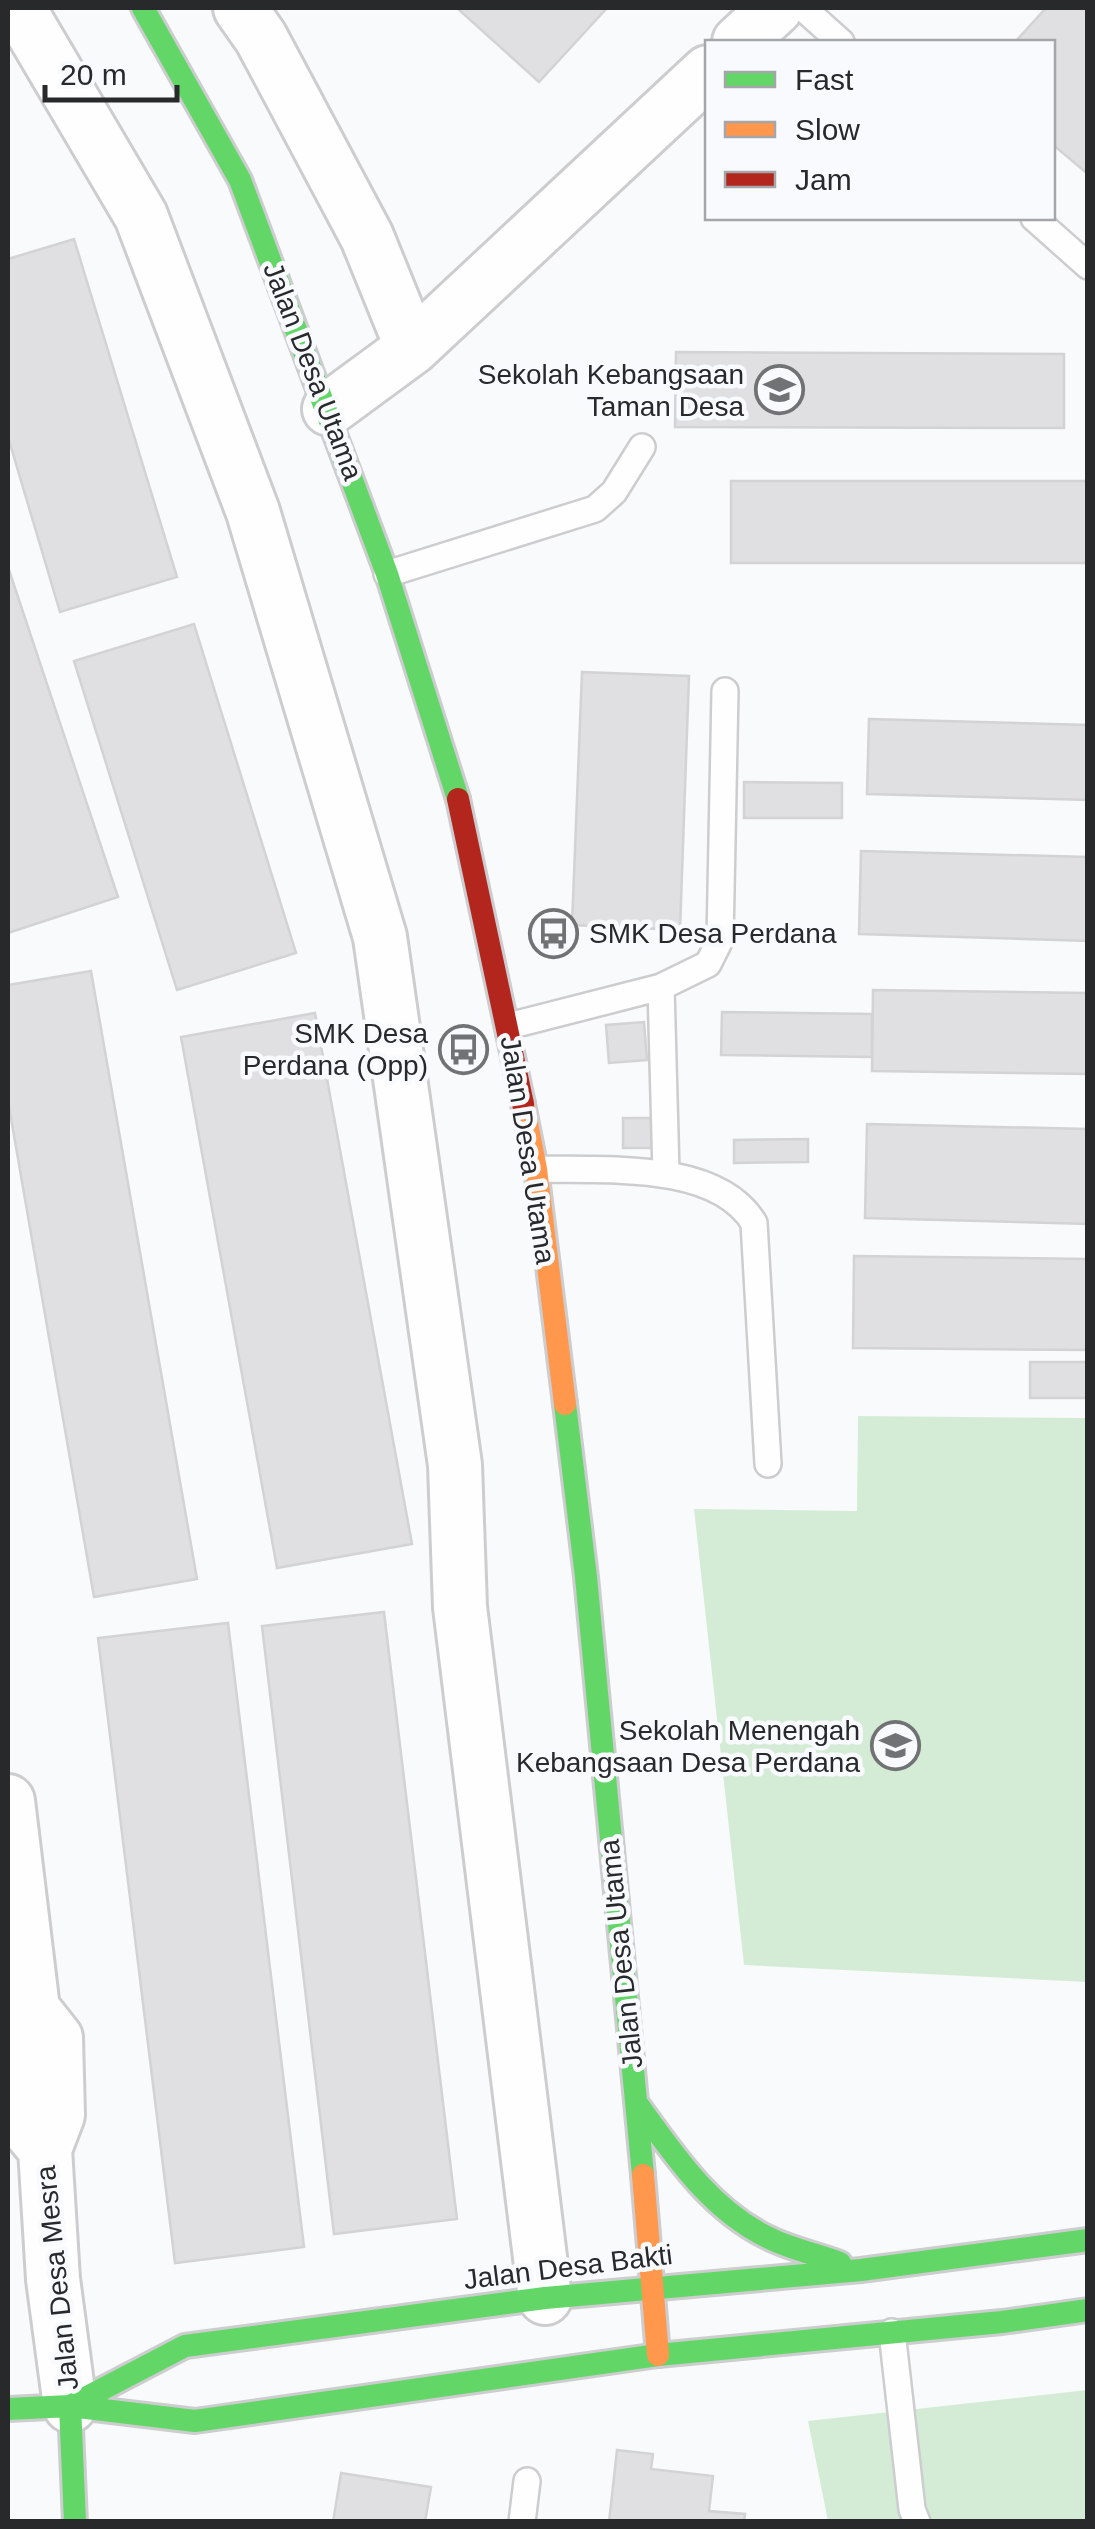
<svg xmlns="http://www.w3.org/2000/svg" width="1095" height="2529" viewBox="0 0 1095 2529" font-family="Helvetica,sans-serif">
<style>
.green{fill:#d4ecd6}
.building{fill:#e0dfe1;stroke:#d3d2d4;stroke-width:2.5}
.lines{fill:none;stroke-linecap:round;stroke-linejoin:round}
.lane-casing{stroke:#cdcdcf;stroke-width:30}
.street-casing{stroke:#cdcdcf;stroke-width:58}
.fast-casing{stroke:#cdcdcf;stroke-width:28}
.slow-casing{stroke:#cdcdcf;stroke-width:28}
.jam-casing{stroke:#cdcdcf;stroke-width:28}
.lane{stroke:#fefeff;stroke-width:25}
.street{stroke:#fefeff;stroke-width:52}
.fast{stroke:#63d668;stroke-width:22}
.slow{stroke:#ff974d;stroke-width:22}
.jam{stroke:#b3261e;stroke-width:22}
.labels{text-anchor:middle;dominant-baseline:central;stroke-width:9;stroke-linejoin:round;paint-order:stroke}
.street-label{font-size:28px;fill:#28292a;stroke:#f8fafd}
.poi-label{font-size:28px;fill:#28292a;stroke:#f8fafd;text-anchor:end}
</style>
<rect width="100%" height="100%" fill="#f9fafc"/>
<!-- green -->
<path class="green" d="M 858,1416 L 1087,1418 L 1087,1982 L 744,1965 L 694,1509 L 857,1511 Z
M 1087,2390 L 1087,2521 L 828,2521 L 808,2421 Z"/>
<!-- building -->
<path class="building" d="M 457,8 L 607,8 L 539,82 Z
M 1046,8 L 1088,8 L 1088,174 L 1052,144 L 1052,42 L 1015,42 Z
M 74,239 L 177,577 L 60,612 L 8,437 L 8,259 Z
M 676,352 L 1064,354 L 1064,428 L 675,427 Z
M 731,481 L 1088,481 L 1088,563 L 731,563 Z
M 8,567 L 118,897 L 8,933 Z
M 194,624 L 296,953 L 177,990 L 74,661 Z
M 582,672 L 689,676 L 680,930 L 572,925 Z
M 869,719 L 1088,725 L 1088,800 L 867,794 Z
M 744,782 L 842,783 L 842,818 L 744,818 Z
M 861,851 L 1088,857 L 1088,941 L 859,934 Z
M 91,971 L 197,1579 L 94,1597 L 8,1101 L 8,985 Z
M 873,990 L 1088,993 L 1088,1074 L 872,1071 Z
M 722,1012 L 872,1014 L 872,1057 L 721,1055 Z
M 315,1013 L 412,1544 L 277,1568 L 181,1037 Z
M 644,1022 L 647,1060 L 609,1063 L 606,1025 Z
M 623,1118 L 653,1118 L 653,1148 L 623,1148 Z
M 867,1124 L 1088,1129 L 1088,1224 L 865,1218 Z
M 808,1139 L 808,1162 L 734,1163 L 734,1140 Z
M 854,1256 L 1088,1259 L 1088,1350 L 853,1348 Z
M 1030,1362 L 1088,1362 L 1088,1398 L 1030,1398 Z
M 384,1612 L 457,2219 L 334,2234 L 262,1626 Z
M 228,1623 L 304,2247 L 175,2263 L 98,1638 Z
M 617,2450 L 653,2454 L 651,2469 L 713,2476 L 709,2511 L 745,2514 L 744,2522 L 609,2522 Z
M 341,2473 L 431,2487 L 425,2522 L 333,2522 Z"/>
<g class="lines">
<defs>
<path id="lane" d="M 803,8 L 841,42
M 1034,218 L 1088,266
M 387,574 L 595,509 L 614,492 L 642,447
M 661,987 L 666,1172
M 509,1026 L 661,987 L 708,964 L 720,940 L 725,691
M 536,1169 C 600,1171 716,1160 754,1223 L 768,1464
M 892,2332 L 912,2509 L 917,2522
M 522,2522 L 527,2481"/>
<path id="street" d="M 13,8 L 28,24 L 141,216 L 253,512 L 380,937 L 455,1465 L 460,1607 L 545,2298
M 240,8 L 261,38 L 367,237 L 412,348
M 739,42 L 776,8
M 329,409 L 412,348 L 708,72
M 8,1801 L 33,2009 L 56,2038 L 58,2115 L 45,2149 L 53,2279 L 70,2406
M 33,2009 L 17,2044 L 19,2118 L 45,2149"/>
<path id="fast" d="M 143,8 L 240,180 L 387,574 L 458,799
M 565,1404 L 586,1577 L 643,2175
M 638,2105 C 674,2155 710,2209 767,2237 C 790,2249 816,2254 840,2263
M 70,2406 L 185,2346 L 545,2298 L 861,2270 L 1088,2240
M 70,2406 L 75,2522
M 8,2409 L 70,2406 L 195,2421 L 658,2355 L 1002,2322 L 1088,2310"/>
<path id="slow" d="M 523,1104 L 536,1169 L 565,1404
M 643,2175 L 658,2355"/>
<path id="jam" d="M 458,799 L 523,1104"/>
</defs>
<!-- lane casing -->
<use href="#lane" class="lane-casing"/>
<!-- street casing -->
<use href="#street" class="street-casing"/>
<!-- fast casing -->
<use href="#fast" class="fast-casing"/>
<!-- slow casing -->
<use href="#slow" class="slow-casing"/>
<!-- jam casing -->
<use href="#jam" class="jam-casing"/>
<!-- lane -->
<use href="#lane" class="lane"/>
<!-- street -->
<use href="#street" class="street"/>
<!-- fast -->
<use href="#fast" class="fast"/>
<!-- slow -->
<use href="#slow" class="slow"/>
<!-- jam -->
<use href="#jam" class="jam"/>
</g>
<!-- icons -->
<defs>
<symbol id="school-ring" viewBox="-11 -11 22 22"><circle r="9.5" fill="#f8fafd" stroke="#717274" stroke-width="1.5"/><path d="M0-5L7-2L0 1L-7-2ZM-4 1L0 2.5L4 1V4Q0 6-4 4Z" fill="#717274"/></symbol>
<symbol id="bus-ring" viewBox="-11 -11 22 22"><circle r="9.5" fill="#f8fafd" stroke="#717274" stroke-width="1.5"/><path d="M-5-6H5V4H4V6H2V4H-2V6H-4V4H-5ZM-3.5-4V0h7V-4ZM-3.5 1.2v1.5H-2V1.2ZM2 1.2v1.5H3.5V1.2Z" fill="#717274"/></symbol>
</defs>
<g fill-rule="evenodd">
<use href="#school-ring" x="752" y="362" width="55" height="55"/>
<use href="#bus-ring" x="526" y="906" width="55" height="55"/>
<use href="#bus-ring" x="436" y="1022" width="55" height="55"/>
<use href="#school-ring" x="868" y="1718" width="55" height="55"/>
</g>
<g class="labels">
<!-- street labels -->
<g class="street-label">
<text transform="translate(313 371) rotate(69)">Jalan Desa Utama</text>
<text transform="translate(528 1150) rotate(81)">Jalan Desa Utama</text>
<text transform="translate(621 1954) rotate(-96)">Jalan Desa Utama</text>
<text transform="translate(568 2267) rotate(-7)">Jalan Desa Bakti</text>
<text transform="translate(57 2278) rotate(-96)">Jalan Desa Mesra</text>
</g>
<!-- poi labels -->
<g class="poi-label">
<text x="744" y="374">Sekolah Kebangsaan<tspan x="744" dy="32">Taman Desa</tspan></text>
<text x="589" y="933" text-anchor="start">SMK Desa Perdana</text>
<text x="428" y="1033">SMK Desa<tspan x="428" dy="32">Perdana (Opp)</tspan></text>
<text x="860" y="1730">Sekolah Menengah<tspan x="860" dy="32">Kebangsaan Desa Perdana</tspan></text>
</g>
</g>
<!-- border -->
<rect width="1095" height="2529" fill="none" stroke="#28292a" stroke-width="20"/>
<!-- legend -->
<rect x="705" y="40" width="350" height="180" fill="#f8fafd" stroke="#a5a6a9" stroke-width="2.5"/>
<rect x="725" y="72" width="50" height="15" fill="#63d668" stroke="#a5a6a9" stroke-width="2.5"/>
<text x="795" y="90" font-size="30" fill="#28292a">Fast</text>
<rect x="725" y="122" width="50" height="15" fill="#ff974d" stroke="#a5a6a9" stroke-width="2.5"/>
<text x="795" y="140" font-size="30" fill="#28292a">Slow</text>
<rect x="725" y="172" width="50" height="15" fill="#b3261e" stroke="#a5a6a9" stroke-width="2.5"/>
<text x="795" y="190" font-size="30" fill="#28292a">Jam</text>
<!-- scale -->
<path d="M45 85v15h132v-15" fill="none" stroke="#28292a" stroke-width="5"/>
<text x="60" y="85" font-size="30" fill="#28292a" stroke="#f8fafd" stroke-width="8" paint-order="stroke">20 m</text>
</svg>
